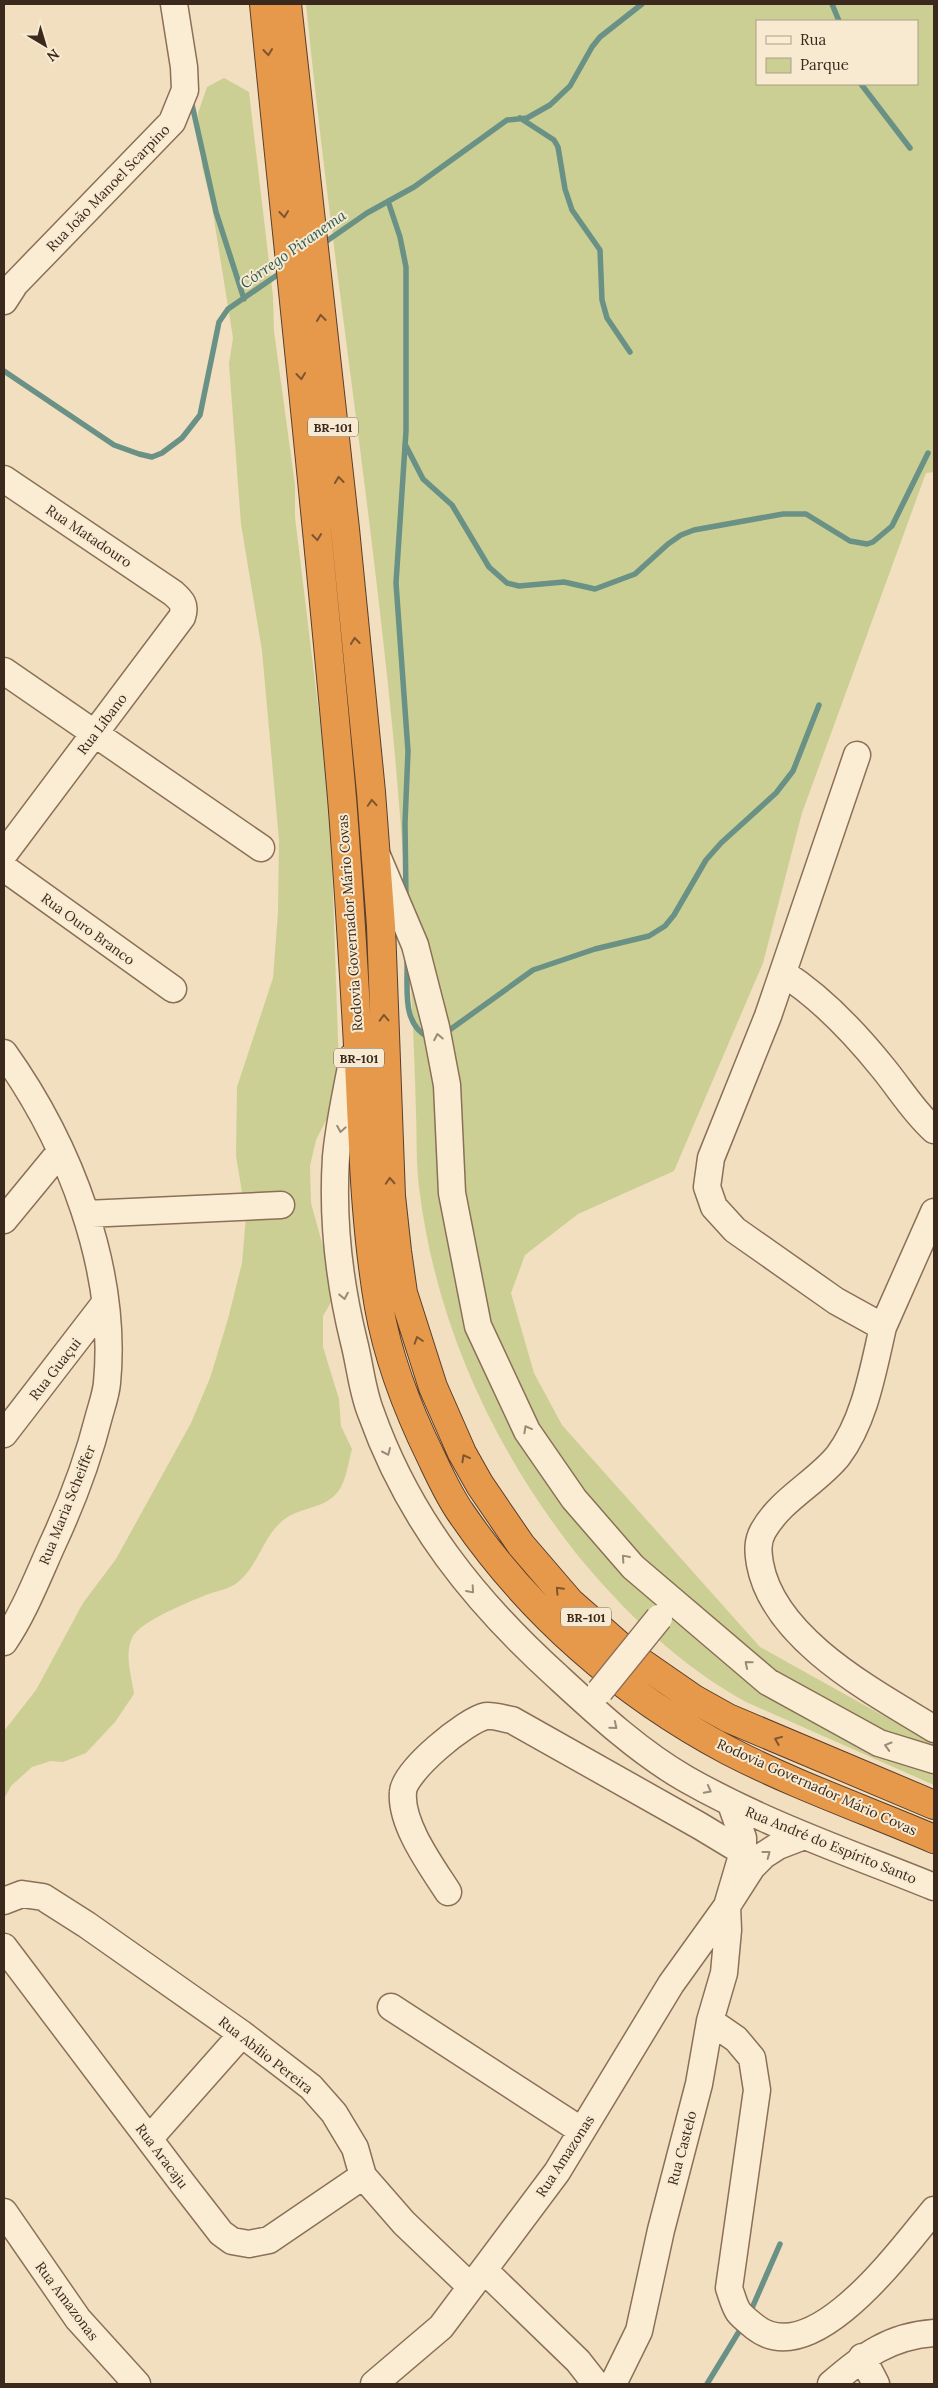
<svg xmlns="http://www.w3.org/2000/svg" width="938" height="2388" viewBox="0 0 938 2388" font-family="Lora,serif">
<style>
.green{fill:#cccf94;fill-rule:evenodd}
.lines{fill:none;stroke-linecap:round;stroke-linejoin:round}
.stream{stroke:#6a9185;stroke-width:5.5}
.minor-casing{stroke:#8b7057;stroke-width:29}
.highway-casing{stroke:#593e2c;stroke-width:30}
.minor{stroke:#fbedd4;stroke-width:26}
.highway{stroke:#e6994b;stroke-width:28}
.minor-bridge-casing{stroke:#8b7057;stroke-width:29;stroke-linecap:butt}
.minor-bridge{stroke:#fbedd4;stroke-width:26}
.oneway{stroke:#7f562f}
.oneway2{stroke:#9a8b78}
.labels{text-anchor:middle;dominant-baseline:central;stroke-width:4;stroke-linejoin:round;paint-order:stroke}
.shield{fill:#f8ead1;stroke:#736352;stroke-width:1}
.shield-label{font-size:12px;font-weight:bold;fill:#3a291c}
.street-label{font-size:14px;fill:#3a291c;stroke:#f8ead1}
.water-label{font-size:15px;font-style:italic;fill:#2b5b55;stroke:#f8ead1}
</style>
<rect width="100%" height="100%" fill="#f1dfc0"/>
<!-- green -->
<path class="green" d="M 306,4 L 934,4 L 934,472 L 926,473 L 802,813 L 763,963 L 674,1171 L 578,1214 L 525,1255 L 511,1293 L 534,1373 L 562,1425 L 760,1647 L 934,1744 L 934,1785 L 746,1702 C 680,1666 622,1610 575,1552 C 492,1446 435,1321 419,1187 C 416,1163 417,1138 416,1114 C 415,1071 413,1028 411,986 C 406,888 399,791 389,694 C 365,463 329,234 306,4 ZM 757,21 L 917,21 L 917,84 L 757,84 Z
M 224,78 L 249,92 L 273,296 L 274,331 L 295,485 L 295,517 L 330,805 L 339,1069 L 333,1107 L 316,1140 L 310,1166 L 311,1203 L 329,1268 L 334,1297 L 323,1316 L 323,1347 L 339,1399 L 341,1426 L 352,1449 C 348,1463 346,1485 335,1495 C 321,1510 295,1507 279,1524 C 261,1542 257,1567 238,1582 C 230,1589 216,1591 206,1595 C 189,1602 140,1621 132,1638 C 124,1655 132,1678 134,1694 L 115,1722 L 86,1753 L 63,1762 L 51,1761 L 32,1767 L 11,1786 L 4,1799 L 4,1731 L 36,1690 L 83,1603 L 116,1559 L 191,1423 L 210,1378 L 228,1319 L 242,1263 L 246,1216 L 236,1156 L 237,1087 L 273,978 L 278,912 L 279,840 L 262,651 L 241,524 L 229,364 L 233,338 L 212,207 L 202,166 L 198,113 L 207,87 Z"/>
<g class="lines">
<!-- stream -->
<path class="stream" d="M 832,4 L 839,21
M 861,84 L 910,148
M 191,100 L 216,212 L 244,299
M 520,118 L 554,140 L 558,147 L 565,189 L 572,210 L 600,250 L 602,300 L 607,318 L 630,352
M 388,201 L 400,237 L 406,267 L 406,431 L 396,583 L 408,751 L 405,823 L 406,898
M 321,245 L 367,213 L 414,187 L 507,120 L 527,118 L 550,105 L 570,86 L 592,47 L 600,37 L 642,4
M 4,371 L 114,445 L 139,454 L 152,457 L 162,453 L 182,438 L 200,415 L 219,322 L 228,309 L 283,271
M 405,444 L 423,479 L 452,505 L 489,567 L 507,583 L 519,586 L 564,582 L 595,589 L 635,574 L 668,544 L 681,535 L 694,530 L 783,514 L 806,514 L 850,541 L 867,544 L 873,542 L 892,526 L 928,453
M 407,962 C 408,989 401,1025 430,1038
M 444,1034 L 533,970 L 595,949 L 649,936 L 665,926 L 674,915 L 706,860 L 721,843 L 776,793 L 793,771 L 819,705
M 749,2315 L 780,2244
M 707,2384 L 743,2325"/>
<defs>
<path id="minor" d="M 4,301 L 15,284 L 172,122 L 185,90 L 184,67 L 174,4
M 4,479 L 173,593 C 182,601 186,605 182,617 L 4,854
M 4,671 L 261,848
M 857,755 L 768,1016 L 711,1158 L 707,1187 L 714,1207 L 735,1230 L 836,1301 L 883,1327 C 873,1370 865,1420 838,1456 C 816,1483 781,1499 763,1531 C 757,1542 758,1552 760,1564 C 774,1640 874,1692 934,1729
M 378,858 L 415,945 L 436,1027 L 447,1085 L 452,1193 L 478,1326 L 527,1431 L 574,1499 L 633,1567 L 768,1682 L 879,1743 L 934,1760
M 4,868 L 173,989
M 783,973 C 822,998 854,1032 883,1068 C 901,1090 913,1111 934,1130
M 4,1053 C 69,1144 118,1269 107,1383 C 106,1394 102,1405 99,1416 C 88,1460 72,1502 53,1543 C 38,1576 24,1613 4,1642
M 353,1056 C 347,1090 339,1123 336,1157 C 332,1219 339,1281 354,1342 C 360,1365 362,1391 371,1413 C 409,1520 475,1602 558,1677 C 597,1713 639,1752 686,1779 C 765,1824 850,1853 934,1887
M 86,1214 L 281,1205
M 4,1220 L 60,1152
M 883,1327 L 934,1212
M 4,1434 L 105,1303
M 448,1892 C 432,1867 400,1824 403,1792 C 404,1771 466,1720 486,1716 C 493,1715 505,1719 512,1720 L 700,1826 L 743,1852
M 4,1901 L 22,1894 L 43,1897 L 87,1925 L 242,2034 L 311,2087 L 334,2113 L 355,2148 L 363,2176 L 404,2223 L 471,2287
M 4,1947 L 183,2184 L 221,2233 L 232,2241 L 249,2244 L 269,2240 L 363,2176
M 391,2007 L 582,2131
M 710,2021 L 736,2039 L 752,2058 L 757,2090 L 729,2288 C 737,2312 735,2311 755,2327 C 813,2373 902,2248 934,2210
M 149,2139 L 242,2034
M 4,2212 L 78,2319 L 137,2384
M 484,2270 L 578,2361 L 596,2384
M 862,2357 L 876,2384
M 374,2384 L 441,2327 L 557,2172 L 671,1984 L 727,1906 L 752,1867 L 764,1855 L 778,1846 L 804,1836
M 613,2384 L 639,2331 L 661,2230 L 699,2084 L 710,2021 L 724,1973 L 728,1930 L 727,1906 L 743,1852 L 743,1838 L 731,1804
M 831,2384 C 863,2356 890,2336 934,2333"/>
<path id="highway" d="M 264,4 C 290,268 319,533 342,798 C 349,886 354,974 359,1063 C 363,1144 365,1226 379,1307 C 388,1358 408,1410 431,1457 C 440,1476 449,1496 461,1513 C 529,1613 623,1695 729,1751 C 795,1785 866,1810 934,1839
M 287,4 L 345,529 L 371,792 L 381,926 L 391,1196 L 397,1251 L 403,1293 L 433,1387 L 462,1453 L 480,1485 L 521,1545 L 570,1602 L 629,1654 L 694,1699 L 728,1718 L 934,1805"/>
</defs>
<!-- minor casing -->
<use href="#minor" class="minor-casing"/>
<!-- highway casing -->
<use href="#highway" class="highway-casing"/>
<!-- minor -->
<use href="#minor" class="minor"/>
<!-- highway -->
<use href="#highway" class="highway"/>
<defs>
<path id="minor-bridge" d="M 600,1691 L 659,1618"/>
</defs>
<!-- minor-bridge casing -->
<use href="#minor-bridge" class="minor-bridge-casing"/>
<!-- minor-bridge -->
<use href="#minor-bridge" class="minor-bridge"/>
</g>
<!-- one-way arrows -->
<defs><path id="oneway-chevron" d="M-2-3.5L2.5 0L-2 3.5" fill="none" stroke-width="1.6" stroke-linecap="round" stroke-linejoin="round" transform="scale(1.25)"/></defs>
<g class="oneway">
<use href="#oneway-chevron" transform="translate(268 52) rotate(84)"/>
<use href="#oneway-chevron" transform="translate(284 214) rotate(84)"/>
<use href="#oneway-chevron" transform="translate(321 318) rotate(-96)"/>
<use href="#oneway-chevron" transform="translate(301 376) rotate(84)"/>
<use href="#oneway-chevron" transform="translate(339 480) rotate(-96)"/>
<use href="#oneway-chevron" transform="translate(317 537) rotate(84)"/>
<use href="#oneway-chevron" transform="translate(355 641) rotate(-96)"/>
<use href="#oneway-chevron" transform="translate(372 803) rotate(-94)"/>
<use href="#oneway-chevron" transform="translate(384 1018) rotate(-92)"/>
<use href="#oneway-chevron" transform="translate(390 1181) rotate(-93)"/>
<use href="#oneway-chevron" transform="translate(418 1340) rotate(-108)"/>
<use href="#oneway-chevron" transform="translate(465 1458) rotate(-119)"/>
<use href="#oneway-chevron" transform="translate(559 1590) rotate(-133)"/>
<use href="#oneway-chevron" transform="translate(778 1740) rotate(-158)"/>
</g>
<g class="oneway2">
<use href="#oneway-chevron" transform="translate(438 1037) rotate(-101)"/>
<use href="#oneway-chevron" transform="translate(341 1129) rotate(100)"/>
<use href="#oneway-chevron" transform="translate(344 1296) rotate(79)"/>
<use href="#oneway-chevron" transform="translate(527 1429) rotate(-119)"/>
<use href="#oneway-chevron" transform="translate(387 1452) rotate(66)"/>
<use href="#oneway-chevron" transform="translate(625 1558) rotate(-131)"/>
<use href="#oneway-chevron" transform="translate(471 1590) rotate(49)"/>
<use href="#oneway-chevron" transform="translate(748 1664) rotate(-140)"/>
<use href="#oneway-chevron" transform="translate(614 1726) rotate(39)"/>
<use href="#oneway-chevron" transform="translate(888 1746) rotate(-164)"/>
<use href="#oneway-chevron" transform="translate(708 1790) rotate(28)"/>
<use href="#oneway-chevron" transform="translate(767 1854) rotate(-37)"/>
</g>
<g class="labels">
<!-- shield labels -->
<g class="shield">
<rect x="308" y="417.5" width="50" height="19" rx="4"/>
<rect x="334" y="1048.5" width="50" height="19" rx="4"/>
<rect x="561" y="1607.5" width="50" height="19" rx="4"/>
</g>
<g class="shield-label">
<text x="333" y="427">BR-101</text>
<text x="359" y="1058">BR-101</text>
<text x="586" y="1617">BR-101</text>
</g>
<!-- street labels -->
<g class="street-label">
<text transform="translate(108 188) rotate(-46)">Rua João Manoel Scarpino</text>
<text transform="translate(89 536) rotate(34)">Rua Matadouro</text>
<text transform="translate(102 724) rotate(-53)">Rua Líbano</text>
<text transform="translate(350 923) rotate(-94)">Rodovia Governador Mário Covas</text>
<text transform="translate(88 929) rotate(36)">Rua Ouro Branco</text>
<text transform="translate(55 1369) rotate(-52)">Rua Guaçui</text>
<text transform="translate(67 1505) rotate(-68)">Rua Maria Scheiffer</text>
<text transform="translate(817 1787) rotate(24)">Rodovia Governador Mário Covas</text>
<text transform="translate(831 1845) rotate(22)">Rua André do Espírito Santo</text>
<text transform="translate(266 2055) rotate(38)">Rua Abílio Pereira</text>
<text transform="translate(682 2148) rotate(-75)">Rua Castelo</text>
<text transform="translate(162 2156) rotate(53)">Rua Aracaju</text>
<text transform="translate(565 2156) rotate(-57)">Rua Amazonas</text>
<text transform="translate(67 2301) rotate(53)">Rua Amazonas</text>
</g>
<!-- water labels -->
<g class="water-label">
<text transform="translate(293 249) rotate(-35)">Córrego Piranema</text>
</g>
</g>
<!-- border -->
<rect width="938" height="2388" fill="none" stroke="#3a291c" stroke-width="10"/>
<!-- legend -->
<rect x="756" y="20" width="162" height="65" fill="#f8ead1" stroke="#ac9d89"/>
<rect x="766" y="36" width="25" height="8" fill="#fbedd4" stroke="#ac9d89"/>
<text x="800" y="45" font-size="15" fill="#3a291c">Rua</text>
<rect x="766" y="58" width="25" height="15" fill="#cccf94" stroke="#ac9d89"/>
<text x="800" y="70" font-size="15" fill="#3a291c">Parque</text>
<!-- north arrow -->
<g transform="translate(45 45) rotate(142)" stroke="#f8ead1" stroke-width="4" paint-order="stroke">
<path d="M0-4L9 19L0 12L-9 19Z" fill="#3a291c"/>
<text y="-8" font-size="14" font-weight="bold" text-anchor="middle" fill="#3a291c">N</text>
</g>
</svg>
